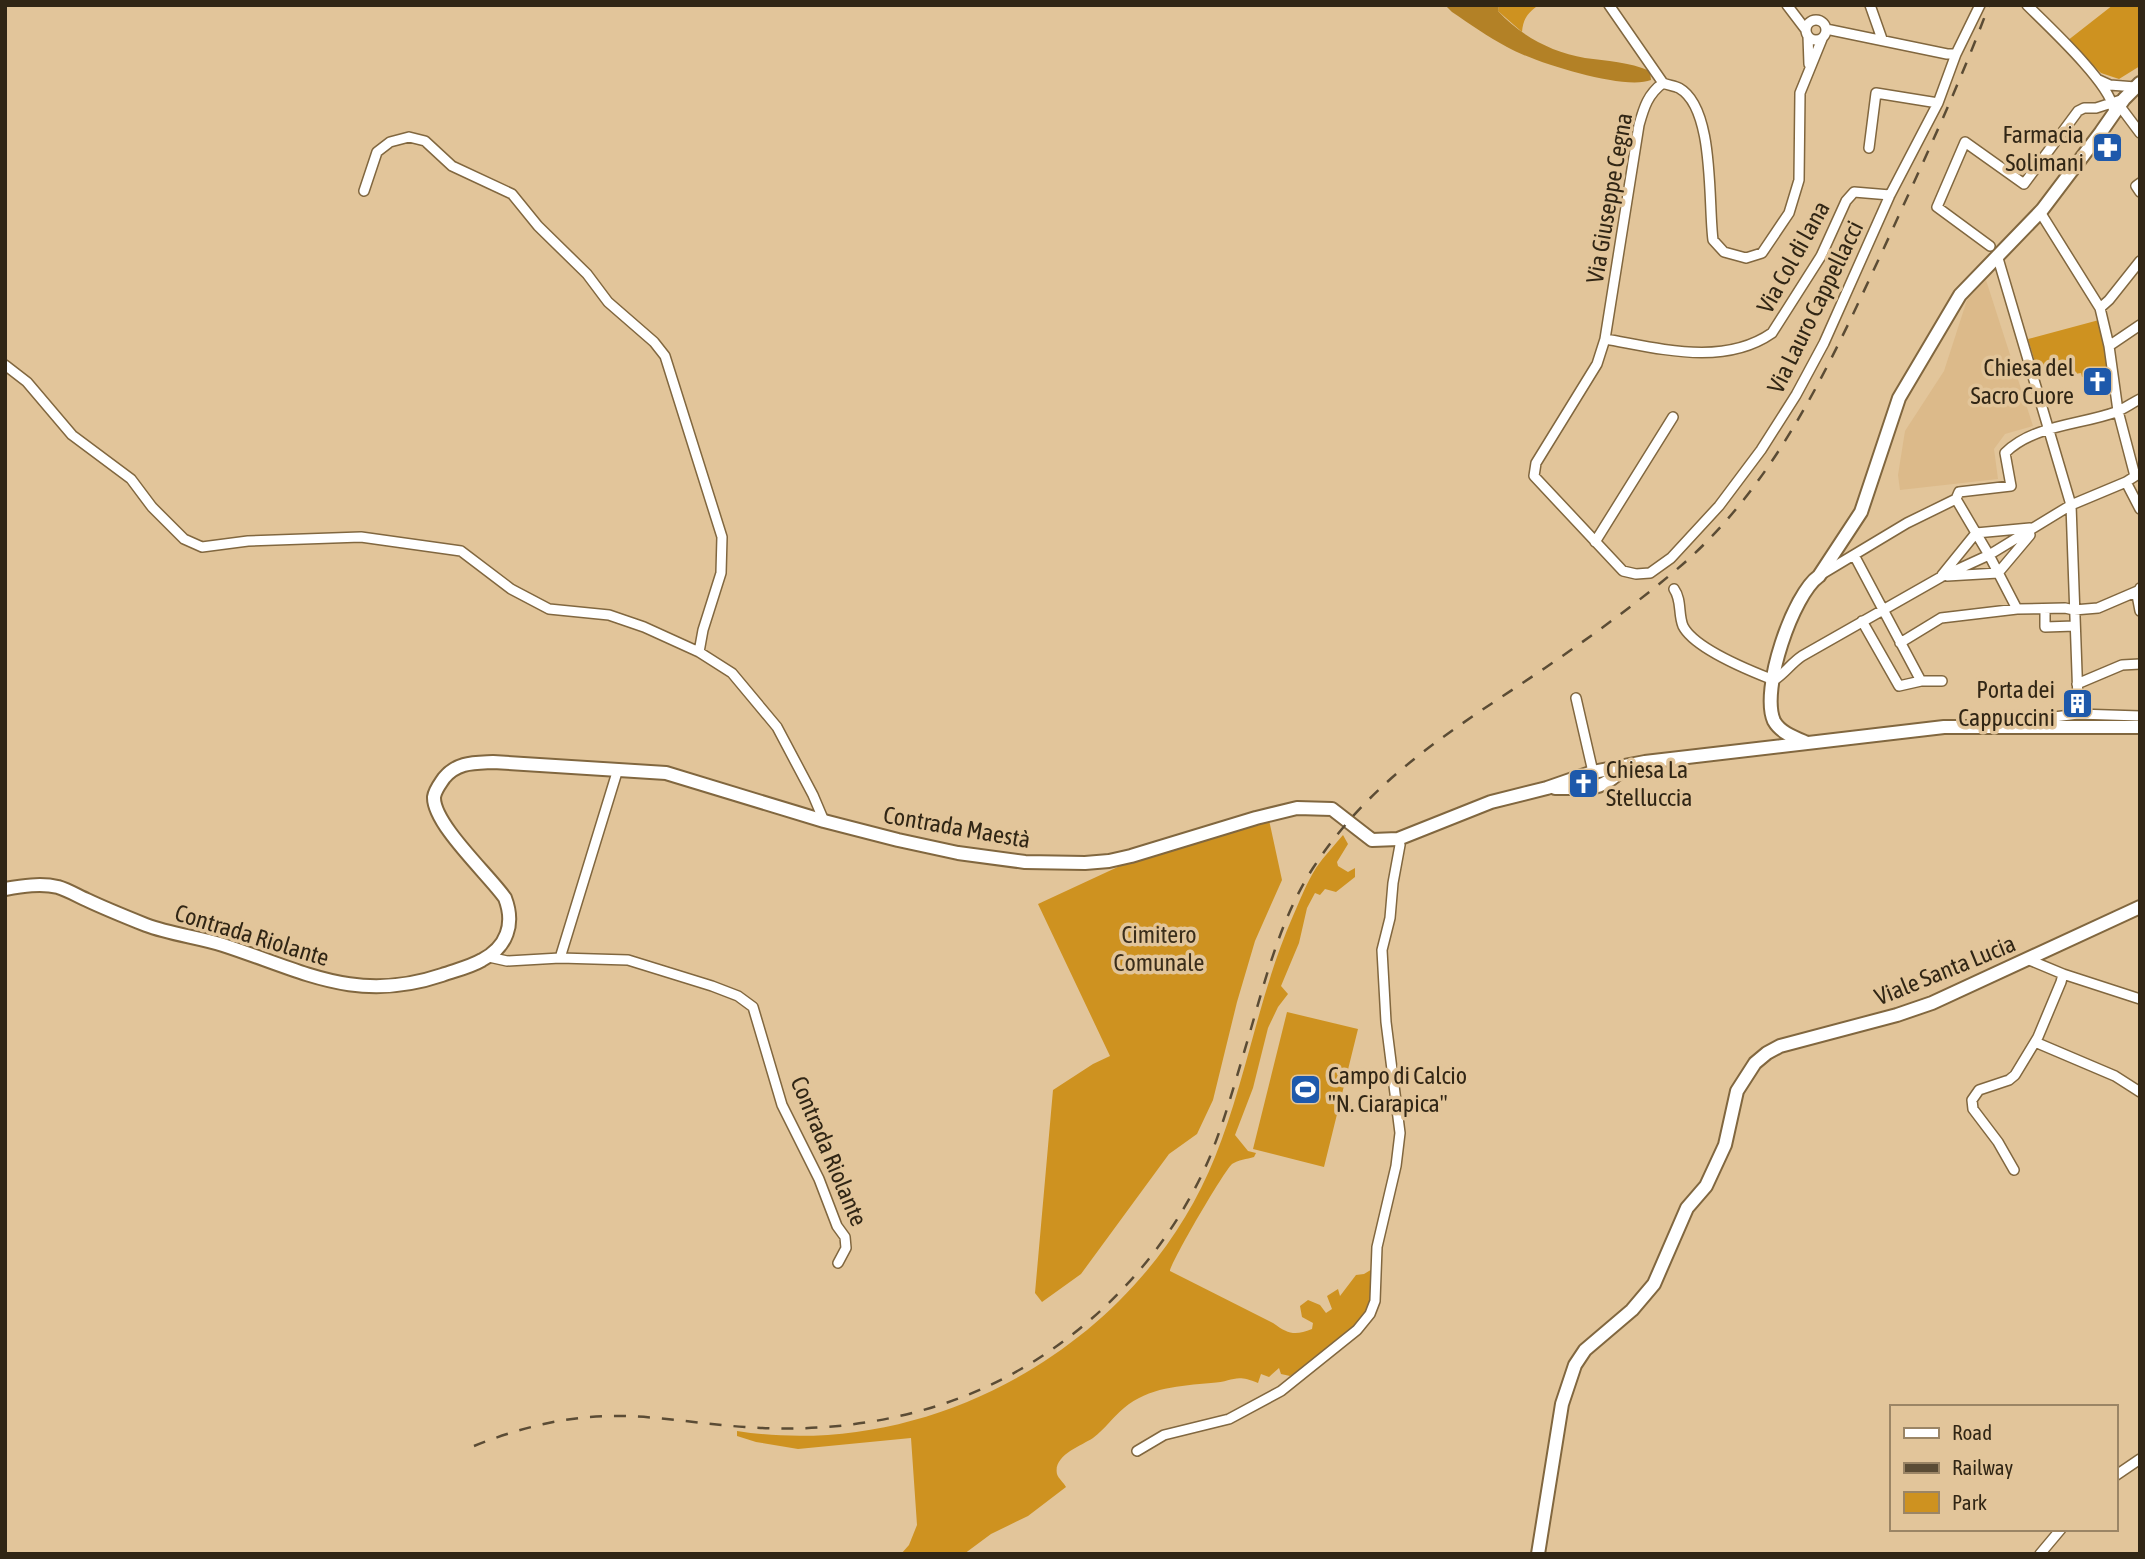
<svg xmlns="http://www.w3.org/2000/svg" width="2145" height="1559" viewBox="0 0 2145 1559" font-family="'Asap Condensed',sans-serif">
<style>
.built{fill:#dcba8a}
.green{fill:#ce9220}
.forest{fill:#b38126}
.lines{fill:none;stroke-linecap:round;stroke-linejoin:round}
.street-casing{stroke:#81673f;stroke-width:12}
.secondary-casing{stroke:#81673f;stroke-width:16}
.street{stroke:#fff;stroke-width:9}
.secondary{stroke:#fff;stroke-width:12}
.rail{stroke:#5b4c35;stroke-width:2.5;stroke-dasharray:12 12;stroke-linecap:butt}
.labels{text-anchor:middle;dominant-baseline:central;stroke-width:7;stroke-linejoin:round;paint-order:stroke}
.poi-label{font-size:24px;fill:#312615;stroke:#e2c59a;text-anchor:end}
.street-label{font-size:24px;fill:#312615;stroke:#e2c59a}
.park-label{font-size:24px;fill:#3a2d1a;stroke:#e2c59a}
</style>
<rect width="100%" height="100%" fill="#e2c59a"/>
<!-- built -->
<path class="built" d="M 1986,280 L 2033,426 L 2005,434 L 1994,449 L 1998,479 L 1900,490 L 1898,475 L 1905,431 L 1944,371 L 1967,300 Z"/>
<!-- green -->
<path class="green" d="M 1499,5 L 1539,5 C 1528,12 1523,19 1522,32 L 1498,11 Z
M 2113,5 L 2140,5 L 2140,66 L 2119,79 L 2101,73 L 2067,41 Z
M 2099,320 L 2109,373 L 2082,377 L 2081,373 L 2069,375 L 2067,365 L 2038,372 L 2028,339 Z
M 1269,820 L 1282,880 L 1255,941 L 1237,1002 L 1213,1100 L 1197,1134 L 1169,1154 L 1081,1274 L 1042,1302 L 1035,1293 L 1053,1090 L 1093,1064 L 1110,1056 L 1038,904 L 1135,859 Z
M 1343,835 L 1348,844 L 1337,862 L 1338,866 L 1348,872 L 1355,868 L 1355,877 L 1336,892 L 1325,889 L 1320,895 L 1315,893 L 1307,908 L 1299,943 L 1281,986 L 1288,994 L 1278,1007 L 1268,1028 L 1253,1088 L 1235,1135 L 1248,1151 L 1256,1153 L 1254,1157 C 1247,1159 1238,1160 1232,1164 C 1224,1171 1172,1260 1170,1271 L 1273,1323 C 1288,1334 1295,1336 1312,1329 L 1313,1323 L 1302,1317 L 1300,1306 L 1308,1300 L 1320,1305 L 1326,1313 L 1332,1309 L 1327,1296 L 1338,1289 L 1340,1296 L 1356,1275 L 1364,1274 L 1374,1268 C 1373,1279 1374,1291 1371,1301 C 1360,1331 1316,1360 1290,1376 L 1281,1374 L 1279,1368 L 1269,1377 L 1261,1374 L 1258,1383 C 1234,1373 1234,1382 1211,1383 C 1180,1386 1149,1387 1124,1408 C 1113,1417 1105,1429 1093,1438 C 1081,1446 1053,1455 1057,1474 C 1058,1478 1064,1483 1066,1487 L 1028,1516 L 991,1534 L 964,1554 L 901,1554 L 909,1545 L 917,1525 L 911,1438 L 798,1449 L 756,1442 L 737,1436 L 737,1431 C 934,1462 1142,1341 1215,1157 C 1247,1078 1259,993 1293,916 C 1300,900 1307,882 1316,868 C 1324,856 1334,846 1343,835 Z
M 1287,1012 L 1358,1029 L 1324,1167 L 1253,1149 Z"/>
<!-- forest -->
<path class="forest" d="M 1445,5 L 1499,5 L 1498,11 C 1521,36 1551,52 1585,58 C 1607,61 1629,62 1650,71 L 1651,80 C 1624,91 1533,62 1507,47 C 1488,37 1470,24 1452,12 Z"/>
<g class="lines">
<defs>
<path id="street" d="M 1609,5 L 1663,83
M 1787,5 L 1806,30
M 1870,5 L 1882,39
M 2027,5 C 2046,24 2110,83 2113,108
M1806 30a10 10 0 1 1 20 0a10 10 0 1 1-20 0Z
M 1826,29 L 1947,54 L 1956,54
M 1808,36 L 1809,64
M 1822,39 L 1800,93 L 1799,180 L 1789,213 L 1762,253 L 1746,258 L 1724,252 L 1713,240 C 1708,202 1715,108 1679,88 C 1675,86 1668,85 1663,83 C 1648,94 1644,107 1639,125 L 1605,339 L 1597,364 L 1536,463 L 1534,476 L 1623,571 L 1636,574 L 1650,573 L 1671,558 L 1719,506 L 1761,450 L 1796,395 L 1824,343 L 1890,195 L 1938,103 L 1956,54 L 1980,5
M 2099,80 L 2110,85 L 2135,87
M 2119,105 L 2140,133
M 1869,148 L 1876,93 L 1938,103
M 2140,183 L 2136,186 L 2140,192
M 364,191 L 377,152 L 390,142 L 409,137 L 425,141 L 452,166 L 512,194 L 538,226 L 587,274 L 608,302 L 654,342 L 665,356 L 722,537 L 721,573 L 703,630 L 699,652
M 2040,212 L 2100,308 L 2109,346 L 2118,411 L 2135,476
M 1990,246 L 1937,207 L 1965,142 L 2024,184 L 2078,111 L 2084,108 L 2096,108 L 2124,99
M 1997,255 L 2071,505 L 2078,700
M 2100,308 L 2109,300 L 2140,261
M 1605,339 C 1658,348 1723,367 1772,333 L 1821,256 L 1846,201 L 1854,192 L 1890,195
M 2109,346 L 2140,325
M 5,365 L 27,382 L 72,435 L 131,479 L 152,507 L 184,539 L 202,547 L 248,541 L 361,537 L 461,551 L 511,589 L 549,609 L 609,615 L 644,627 L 699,652 L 732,673 L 777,727 L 813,795 L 824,821
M 2126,482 L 2140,509
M 1956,499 L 1989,555 L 2017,609
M 1595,542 L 1673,417
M 1854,555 L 1921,681
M 1822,574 L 1907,523 L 1956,499 L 1959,492 L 2011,486 L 2005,453 C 2033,425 2080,425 2116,412 C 2124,409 2132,403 2140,399
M 1942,575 L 1976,533 L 2030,528
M 1947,576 L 1998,573 L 2030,535
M 2140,588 L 2137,595 L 2140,611
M 1674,589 C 1682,600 1678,614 1683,626 C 1694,648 1748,670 1771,679
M 2045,610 L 2045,627 L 2075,626
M 1862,621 L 1899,686 L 1921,681 L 1942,681
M 1900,643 L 1941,618 L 2017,609 L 2065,608 L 2074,610 L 2098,608 L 2140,590
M 1771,682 C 1783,676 1790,664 1802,656 L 1941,577 L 1989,555 L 2071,505 L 2126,482 L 2140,473
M 2077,684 L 2122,665 L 2140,664
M 1576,698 L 1593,772
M 2006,723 L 2078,714 L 2140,716
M 489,957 L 507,961 L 560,958 L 628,960 L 712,986 L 738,996 L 753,1007 L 782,1105 L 819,1179 L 837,1226 L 845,1237 L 846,1248 L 838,1263
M 560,958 L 618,769
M 2063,974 L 2140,999
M 2035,1042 L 2115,1076 L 2140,1092
M 2014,1170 L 1998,1142 L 1973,1109 L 1972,1100 L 1979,1090 L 2009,1080 L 2015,1075 L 2038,1037 L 2061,982 L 2063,974 L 2027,959
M 1137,1451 L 1164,1435 L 1229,1419 L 1281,1391 L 1357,1330 L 1370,1314 L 1375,1301 L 1377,1247 L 1396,1166 L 1400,1133 L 1386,1022 L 1382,950 L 1390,918 L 1393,883 L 1400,845 L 1398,839
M 2115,1476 L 2140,1459
M 2040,1554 L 2061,1529"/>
<path id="secondary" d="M 1805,742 C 1793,737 1780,732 1774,721 C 1760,690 1793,594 1819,576 L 1861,512 L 1899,398 L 1960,295 L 2042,210 L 2101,132 L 2124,99 L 2140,83
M 1555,788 C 1592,787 1597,794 1627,766
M 5,889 C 22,886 41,883 58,887 C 68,890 78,896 87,900 C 106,909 126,917 146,925 C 170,934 197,937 223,945 C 303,971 356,1004 442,975 C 456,970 470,967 482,960 C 507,947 515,924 505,898 C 489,875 433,824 434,797 C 435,790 440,784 444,778 C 457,762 474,763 493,762 L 666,773 L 824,821 L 898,840 L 958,853 L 1025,862 L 1085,863 L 1109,861 L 1131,856 L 1256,818 L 1297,808 L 1332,809 L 1372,840 L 1398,839 L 1491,802 L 1547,788 L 1593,772 L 1645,762 L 1944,727 L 2140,727
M 1538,1554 L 1562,1404 L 1575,1365 L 1585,1350 L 1632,1310 L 1654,1284 L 1687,1208 L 1706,1186 L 1725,1145 L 1737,1091 L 1755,1063 L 1767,1053 L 1780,1046 L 1897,1015 L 1932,1003 L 2140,907"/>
</defs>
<!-- street casing -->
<use href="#street" class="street-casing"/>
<!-- secondary casing -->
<use href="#secondary" class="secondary-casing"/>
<!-- street -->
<use href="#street" class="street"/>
<!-- secondary -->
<use href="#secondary" class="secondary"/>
<!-- rail -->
<path class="rail" d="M 474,1446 C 516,1429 562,1417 608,1416 C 654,1415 699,1424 745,1427 C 840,1434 938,1417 1021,1369 C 1103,1322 1171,1247 1209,1159 C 1225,1120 1236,1079 1248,1039 C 1265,981 1280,919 1313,868 C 1374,775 1456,728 1545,668 C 1593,635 1639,602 1683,564 C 1781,478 1835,353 1889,237 C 1924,160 1960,84 1989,5"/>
</g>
<!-- icons -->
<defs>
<symbol id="pharmacy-square" viewBox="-11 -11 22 22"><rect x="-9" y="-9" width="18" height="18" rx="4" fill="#1e59ab" stroke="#e2c59a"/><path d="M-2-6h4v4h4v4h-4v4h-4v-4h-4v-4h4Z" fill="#fff"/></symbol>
<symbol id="church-square" viewBox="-11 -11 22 22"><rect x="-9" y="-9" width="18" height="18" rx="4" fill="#1e59ab" stroke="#e2c59a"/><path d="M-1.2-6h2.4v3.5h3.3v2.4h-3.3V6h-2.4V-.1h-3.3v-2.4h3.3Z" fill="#fff"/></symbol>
<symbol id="building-square" viewBox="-11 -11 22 22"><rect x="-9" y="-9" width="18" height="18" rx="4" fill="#1e59ab" stroke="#e2c59a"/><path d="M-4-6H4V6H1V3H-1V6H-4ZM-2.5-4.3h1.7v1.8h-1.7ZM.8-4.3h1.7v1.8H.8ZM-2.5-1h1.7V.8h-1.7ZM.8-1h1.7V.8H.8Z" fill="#fff"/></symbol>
<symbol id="stadium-square" viewBox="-11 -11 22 22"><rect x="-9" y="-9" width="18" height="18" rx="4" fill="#1e59ab" stroke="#e2c59a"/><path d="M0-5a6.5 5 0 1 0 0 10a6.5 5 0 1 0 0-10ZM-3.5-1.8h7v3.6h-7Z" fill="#fff"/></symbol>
</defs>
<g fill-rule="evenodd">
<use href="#pharmacy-square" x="2090" y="130" width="35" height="35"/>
<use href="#church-square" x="2080" y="364" width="35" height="35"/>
<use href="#building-square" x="2060" y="686" width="35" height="35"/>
<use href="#church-square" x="1566" y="766" width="35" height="35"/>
<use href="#stadium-square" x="1288" y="1072" width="35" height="35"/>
</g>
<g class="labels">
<!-- poi labels -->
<g class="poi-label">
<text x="2084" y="134">Farmacia<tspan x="2084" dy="28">Solimani</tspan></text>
<text x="2074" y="367">Chiesa del<tspan x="2074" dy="28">Sacro Cuore</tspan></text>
<text x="2055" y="689">Porta dei<tspan x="2055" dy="28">Cappuccini</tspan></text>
<text x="1606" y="769" text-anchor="start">Chiesa La<tspan x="1606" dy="28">Stelluccia</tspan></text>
<text x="1328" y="1075" text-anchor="start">Campo di Calcio<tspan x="1328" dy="28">"N. Ciarapica"</tspan></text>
</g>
<!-- street labels -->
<g class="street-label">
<text transform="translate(1609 198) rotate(-80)">Via Giuseppe Cegna</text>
<text transform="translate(1793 257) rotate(-61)">Via Col di lana</text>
<text transform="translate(1815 307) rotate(-64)">Via Lauro Cappellacci</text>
<text transform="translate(957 827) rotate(10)">Contrada Maestà</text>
<text transform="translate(252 935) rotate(17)">Contrada Riolante</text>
<text transform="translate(1945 970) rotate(-22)">Viale Santa Lucia</text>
<text transform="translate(829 1151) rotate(67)">Contrada Riolante</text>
</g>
<!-- park labels -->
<g class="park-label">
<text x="1159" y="934">Cimitero<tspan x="1159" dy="28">Comunale</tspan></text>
</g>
</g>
<!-- border -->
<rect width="2145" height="1559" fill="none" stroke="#312615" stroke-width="14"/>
<!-- legend -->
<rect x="1890" y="1405" width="228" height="126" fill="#e2c59a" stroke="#9b8565" stroke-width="2"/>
<rect x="1904" y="1428" width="35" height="10" fill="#ffffff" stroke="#9b8565" stroke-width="2"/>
<text x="1952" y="1440" font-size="21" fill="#312615">Road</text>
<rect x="1904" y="1463" width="35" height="10" fill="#5b4c35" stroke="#9b8565" stroke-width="2"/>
<text x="1952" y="1475" font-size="21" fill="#312615">Railway</text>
<rect x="1904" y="1492" width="35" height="21" fill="#ce9220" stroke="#9b8565" stroke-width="2"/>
<text x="1952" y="1510" font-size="21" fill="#312615">Park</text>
</svg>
